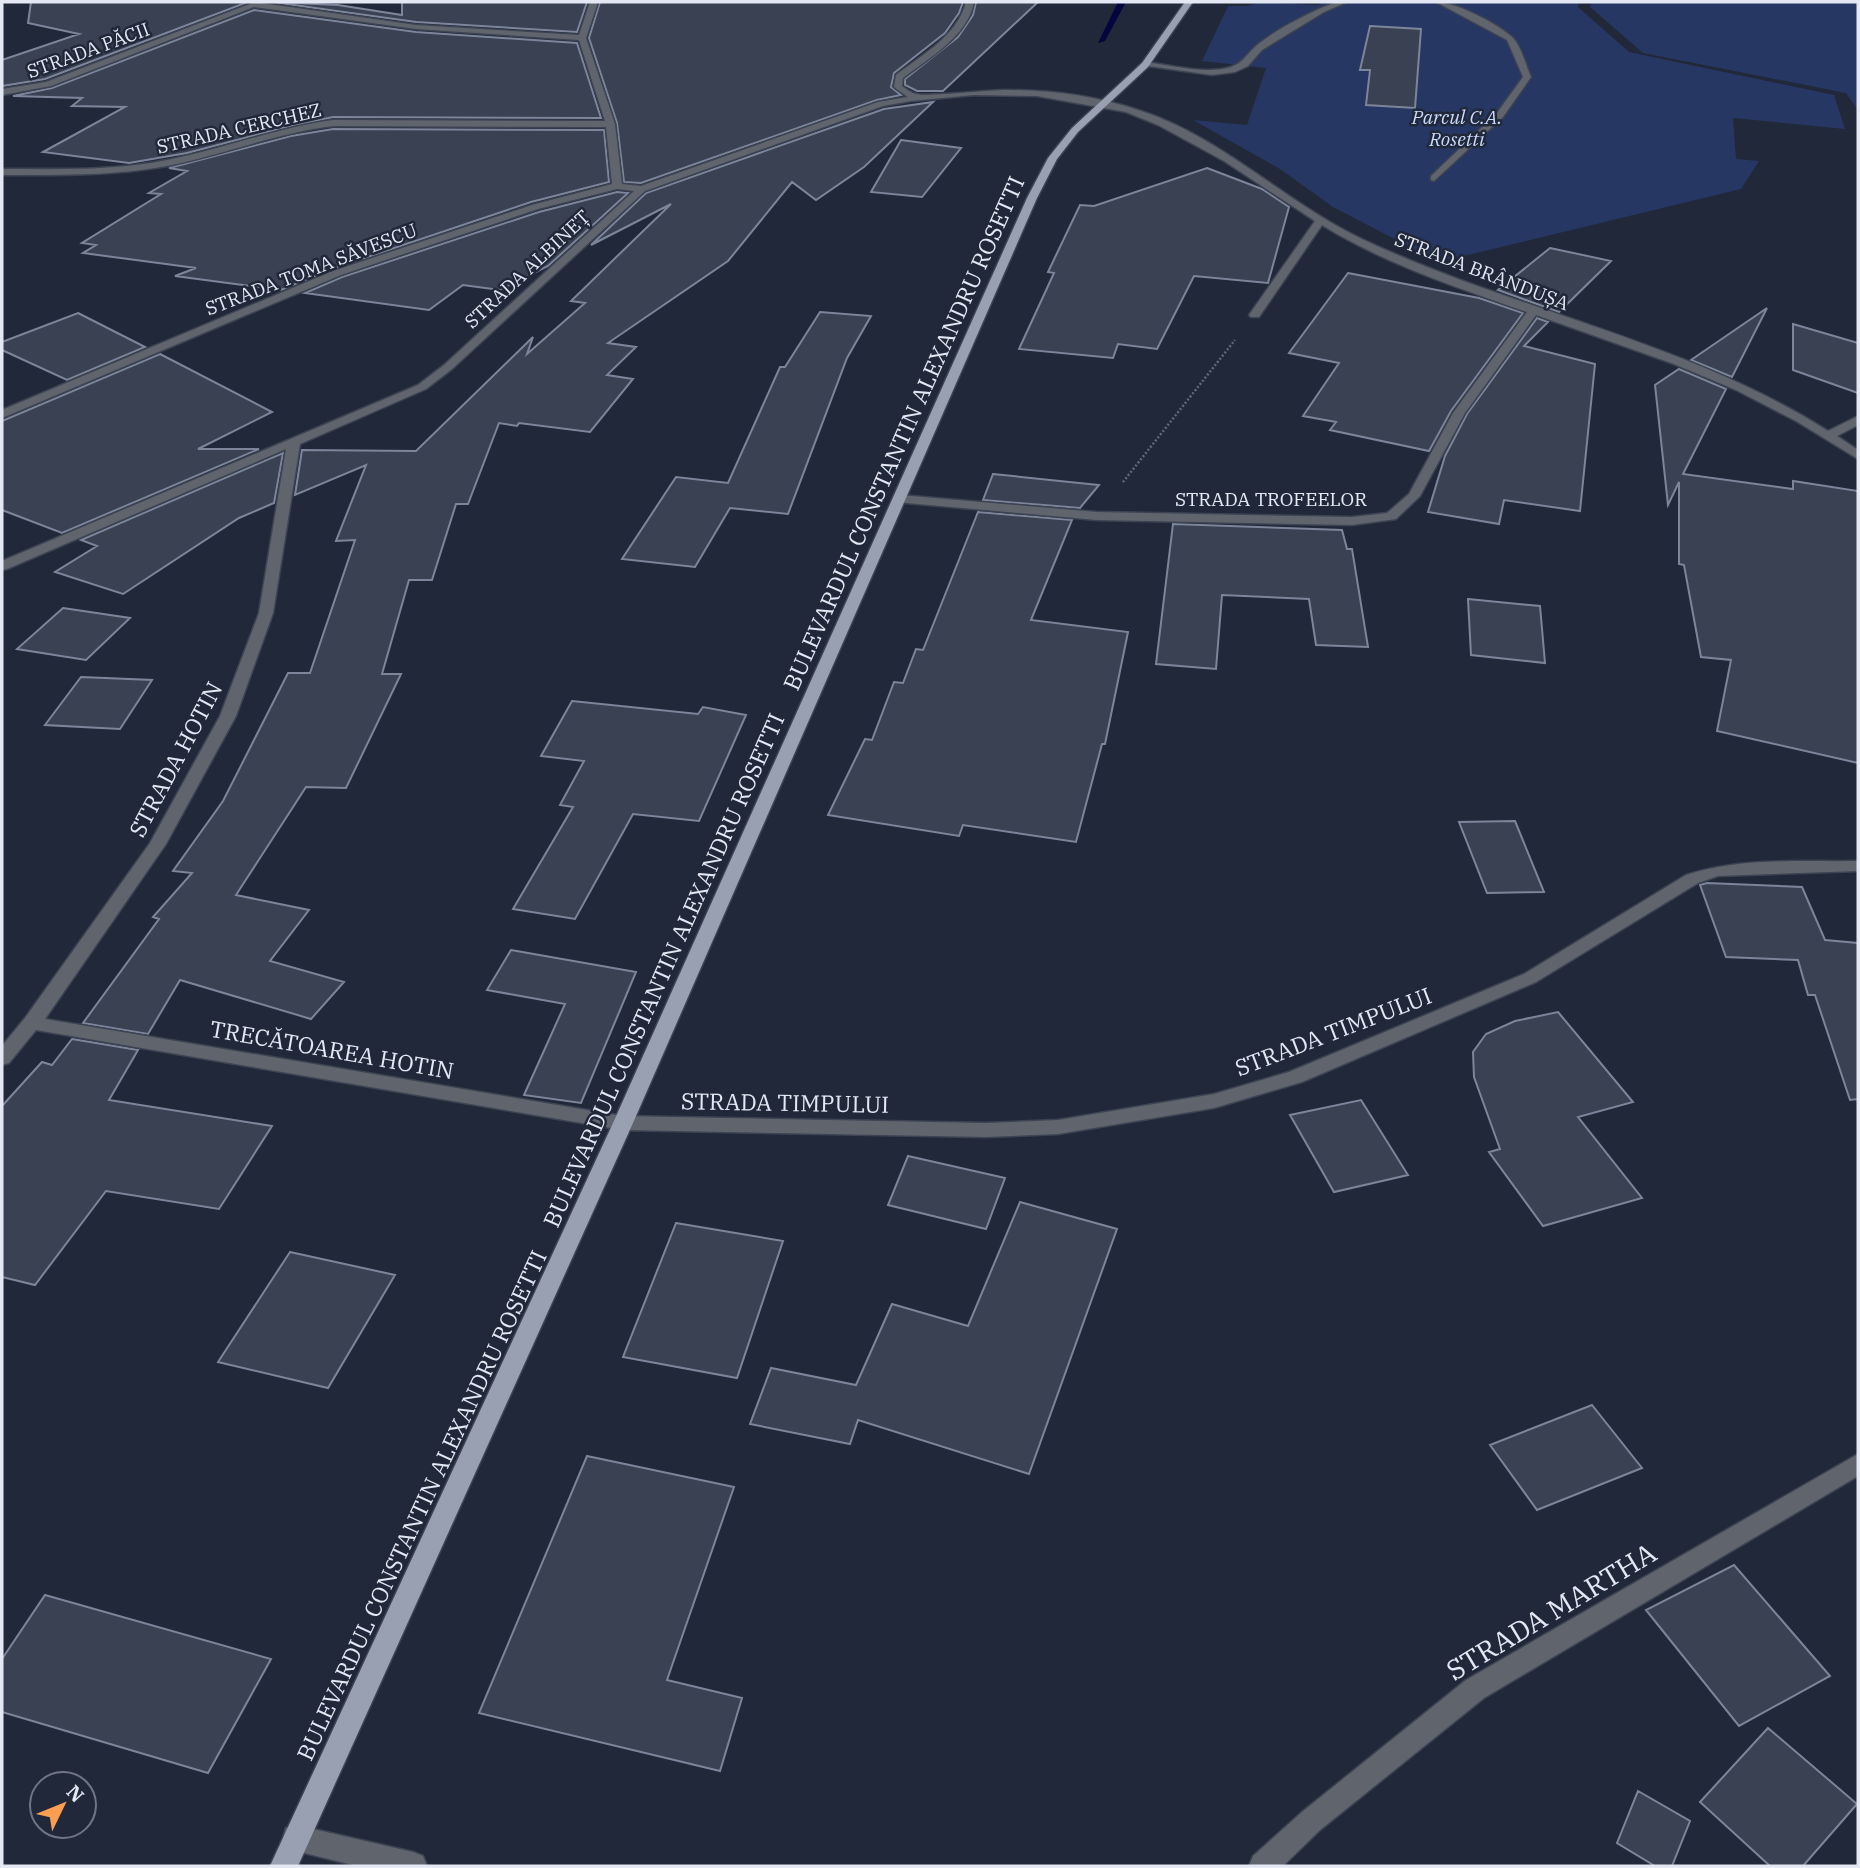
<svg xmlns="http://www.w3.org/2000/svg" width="1860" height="1868" viewBox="0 0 1860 1868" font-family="'IBM Plex Serif',serif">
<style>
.green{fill:#273763}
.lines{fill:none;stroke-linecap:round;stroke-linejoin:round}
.stream{fill:#03053f;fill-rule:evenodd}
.building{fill:#394153;stroke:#7c859a;stroke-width:2}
.minor-casing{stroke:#3c4353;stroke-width:3}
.major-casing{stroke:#3c4353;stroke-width:3}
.path{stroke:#616776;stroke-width:2.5;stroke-dasharray:2 2;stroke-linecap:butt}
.minor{fill:#60646d;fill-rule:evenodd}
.major{fill:#98a0b2;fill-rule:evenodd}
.labels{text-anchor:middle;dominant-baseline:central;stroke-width:5;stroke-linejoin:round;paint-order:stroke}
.far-street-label{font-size:19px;fill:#e4e8f4;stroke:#212839}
.far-park-label{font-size:19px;font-style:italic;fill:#c9d8fd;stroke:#212839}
.street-label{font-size:23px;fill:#e4e8f4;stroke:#212839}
.near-street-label{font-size:28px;fill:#e4e8f4;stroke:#212839}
</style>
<rect width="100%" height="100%" fill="#212839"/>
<!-- green -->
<path class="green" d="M 1259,2 L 1318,5 L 1323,2 L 1579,2 L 1578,7 L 1629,52 L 1834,95 L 1845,129 L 1733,118 L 1736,159 L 1759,161 L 1741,189 L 1439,262 L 1333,207 L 1280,169 L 1193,120 L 1247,125 L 1266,68 L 1202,61 L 1228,6 L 1248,6 Z
M 1592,2 L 1858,2 L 1858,110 L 1846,93 L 1643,53 L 1590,7 Z"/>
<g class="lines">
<!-- stream -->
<path class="stream" d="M 1118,2 L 1126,2 L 1105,41 L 1098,43 Z"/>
</g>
<!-- building -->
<path class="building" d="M 31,2 L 248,2 L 45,79 L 2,86 L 2,60 L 79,34 L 28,23 Z
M 272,2 L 338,5 L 402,15 L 402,2 L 587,2 L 577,32 L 416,22 Z
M 600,2 L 963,2 L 959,13 L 945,33 L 894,73 L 891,87 L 901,95 L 877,100 L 641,183 L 624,182 L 617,123 L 589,38 Z
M 976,2 L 1038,2 L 943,91 L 917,91 L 905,85 L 905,79 L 958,37 L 973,15 Z
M 254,10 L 416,32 L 577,43 L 601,118 L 333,117 L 290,126 L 187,153 L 129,163 L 43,152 L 125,107 L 72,106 L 82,98 L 13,96 L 52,88 Z
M 1370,26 L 1421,29 L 1415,108 L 1366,105 L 1370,70 L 1360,70 Z
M 933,102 L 864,167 L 816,200 L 792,182 L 728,261 L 608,343 L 636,347 L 607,375 L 633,379 L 590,432 L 519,423 L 517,426 L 499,423 L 468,504 L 456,504 L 432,580 L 409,580 L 382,674 L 401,674 L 346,788 L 306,787 L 236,895 L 309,910 L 270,961 L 344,982 L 311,1019 L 180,980 L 148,1034 L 83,1023 L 159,919 L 153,917 L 192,873 L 173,871 L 223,801 L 288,673 L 310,673 L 355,540 L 336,541 L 366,465 L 295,495 L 302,450 L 416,451 L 533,337 L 527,354 L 585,303 L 571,301 L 671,204 L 591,245 L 646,193 L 884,109 Z
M 333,129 L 604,130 L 609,182 L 531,202 L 332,269 L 281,290 L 175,276 L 196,268 L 83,253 L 96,245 L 82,243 L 161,194 L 149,193 L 187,171 L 169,168 L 291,136 Z
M 901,140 L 961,148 L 922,197 L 871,192 Z
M 1207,168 L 1262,189 L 1289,207 L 1268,283 L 1194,276 L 1157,349 L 1118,344 L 1113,358 L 1019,349 L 1054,273 L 1048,272 L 1080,205 L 1094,206 Z
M 617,192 L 628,193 L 548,266 L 500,290 L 463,285 L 429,310 L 305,293 L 342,277 L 539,212 Z
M 1550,248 L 1611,261 L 1559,312 L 1498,290 Z
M 1348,273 L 1479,298 L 1523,313 L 1451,411 L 1429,451 L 1330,430 L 1336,422 L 1303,416 L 1339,363 L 1289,353 Z
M 1767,308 L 1732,377 L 1691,360 Z
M 820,312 L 871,316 L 847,358 L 788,514 L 730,508 L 695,567 L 622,559 L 676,477 L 728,483 L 780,367 L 785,367 Z
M 78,313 L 145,347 L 67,380 L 2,350 L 2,342 Z
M 1537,318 L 1548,322 L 1524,346 L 1595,364 L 1580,511 L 1504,500 L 1499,524 L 1428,512 L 1445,456 L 1467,414 Z
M 1793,324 L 1858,343 L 1858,393 L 1793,370 Z
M 160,354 L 272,412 L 198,449 L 259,449 L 62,533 L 2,510 L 2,421 Z
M 1679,369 L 1726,389 L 1683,474 L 1793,489 L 1793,481 L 1858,491 L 1858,763 L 1717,731 L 1731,660 L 1701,657 L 1684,565 L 1679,564 L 1679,482 L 1668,505 L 1655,385 Z
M 283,453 L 274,503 L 239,518 L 123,594 L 55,572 L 97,546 L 81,540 Z
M 993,474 L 1099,485 L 1080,508 L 983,500 Z
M 978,512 L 1072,520 L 1031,620 L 1128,632 L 1105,744 L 1102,744 L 1076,842 L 963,825 L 959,836 L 828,815 L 865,739 L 872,740 L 894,682 L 903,683 L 916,649 L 923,650 Z
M 1173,524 L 1342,530 L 1347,549 L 1352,549 L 1368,647 L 1316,645 L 1309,599 L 1222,595 L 1216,669 L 1156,664 Z
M 1468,599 L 1540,606 L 1545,663 L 1471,655 Z
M 63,608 L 130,618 L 86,660 L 17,649 Z
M 81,677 L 152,680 L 120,729 L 45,725 Z
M 572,701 L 698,714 L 703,707 L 746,715 L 699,821 L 633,814 L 575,919 L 513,909 L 573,807 L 560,805 L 584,761 L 541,756 Z
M 1515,821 L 1544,892 L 1487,893 L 1459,822 Z
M 1707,883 L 1802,887 L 1825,940 L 1858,943 L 1858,1099 L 1850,1100 L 1815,995 L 1808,995 L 1798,960 L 1726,957 L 1700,885 Z
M 511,950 L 636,972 L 581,1103 L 524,1095 L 565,1004 L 487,990 Z
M 1558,1012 L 1633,1102 L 1578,1117 L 1642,1198 L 1543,1226 L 1489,1152 L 1500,1149 L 1474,1077 L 1473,1052 L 1486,1034 L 1515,1021 Z
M 72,1039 L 138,1050 L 109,1100 L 272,1126 L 219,1209 L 106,1191 L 35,1285 L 2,1277 L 2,1106 L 42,1062 L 52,1065 Z
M 1361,1100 L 1408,1175 L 1334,1192 L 1290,1115 Z
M 908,1156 L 1005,1178 L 986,1229 L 888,1205 Z
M 1020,1202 L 1117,1229 L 1029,1474 L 858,1420 L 850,1444 L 750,1424 L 771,1368 L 856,1385 L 892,1304 L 968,1326 Z
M 676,1223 L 783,1241 L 737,1378 L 623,1357 Z
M 290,1252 L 395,1275 L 328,1388 L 218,1362 Z
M 1592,1405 L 1642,1468 L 1537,1510 L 1490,1445 Z
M 587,1456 L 734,1487 L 667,1680 L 742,1698 L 720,1771 L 479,1713 Z
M 1734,1565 L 1830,1676 L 1739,1726 L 1646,1610 Z
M 45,1595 L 271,1659 L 208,1773 L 2,1712 L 2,1659 Z
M 1768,1728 L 1857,1804 L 1803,1866 L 1770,1866 L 1700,1802 Z
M 1638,1791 L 1690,1821 L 1672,1866 L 1655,1866 L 1617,1843 Z"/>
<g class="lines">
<defs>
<path id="minor" d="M 255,2 L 416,25 L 579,35 L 590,2 L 598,2 L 586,38 L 615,124 L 622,184 L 641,186 L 878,102 L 908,97 L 894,87 L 896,75 C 922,55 958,35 966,2 L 974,2 C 968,36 929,58 903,78 L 902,86 C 906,89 911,93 916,94 C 923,97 990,90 1005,90 C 1051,90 1097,96 1141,111 C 1222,137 1287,204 1364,240 C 1516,311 1686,341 1828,431 L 1858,416 L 1858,425 L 1837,436 L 1858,450 L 1858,459 L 1796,421 L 1736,390 L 1674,364 L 1536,315 L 1465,413 L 1420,496 L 1396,519 L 1352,525 L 1097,520 L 895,502 L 894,499 L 900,495 L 1097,512 L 1352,517 L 1387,513 L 1409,494 L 1453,413 L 1527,312 C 1458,288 1385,264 1322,225 L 1259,317 L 1251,317 L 1249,315 L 1315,221 L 1224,161 L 1158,125 L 1126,112 L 1037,96 L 974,95 L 911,101 L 883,106 L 645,191 L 452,369 L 426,389 L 300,444 L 273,613 L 236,716 L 166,844 L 45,1019 L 623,1116 L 986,1123 L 1058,1120 L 1214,1094 L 1289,1072 L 1524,974 L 1686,875 C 1741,857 1800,862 1858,861 L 1858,871 L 1718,876 L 1698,883 L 1536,982 L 1302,1082 L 1214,1108 L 1058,1134 L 986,1137 L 623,1130 L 36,1030 L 9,1063 L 2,1065 L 2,1046 L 25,1018 L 150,843 L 220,716 L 259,613 L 286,449 L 7,569 L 2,570 L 2,561 L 418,385 L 444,365 L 634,191 L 617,189 L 538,209 L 341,275 L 2,418 L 2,410 L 333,271 L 532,205 L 612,184 L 606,127 L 333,126 C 276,133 223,155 167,166 C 113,176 57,175 2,175 L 2,169 C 57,169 113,171 167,160 C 223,149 276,128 333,120 L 605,121 L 579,40 L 416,29 L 254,7 L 51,86 L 2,95 L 2,89 L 46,82 Z
M 1336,2 L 1347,2 L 1324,12 L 1262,50 L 1248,66 L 1235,72 L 1212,75 L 1141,65 L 1145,62 C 1171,65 1206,75 1231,67 C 1243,63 1247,54 1256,46 C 1276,29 1312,11 1336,2 Z
M 1436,2 C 1454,1 1498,24 1512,37 C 1521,45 1526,66 1531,77 L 1503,117 L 1434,181 L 1431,180 L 1431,176 L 1497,113 L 1523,77 L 1507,40 Z
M 1858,1454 L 1858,1476 L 1484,1698 L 1320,1830 L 1283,1866 L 1249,1866 L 1253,1856 L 1302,1812 L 1466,1680 Z
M 296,1825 L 413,1852 L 423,1856 L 427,1866 L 357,1866 L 296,1851 L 286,1848 L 283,1838 L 286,1828 Z"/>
<path id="major" d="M 1185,2 L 1193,2 L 1148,67 L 1078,132 L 1057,159 L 1037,198 L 633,1123 L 298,1866 L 270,1866 L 613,1123 L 1027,198 L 1048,158 L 1072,128 L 1142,63 Z"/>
</defs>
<!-- minor casing -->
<use href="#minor" class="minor-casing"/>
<!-- major casing -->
<use href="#major" class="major-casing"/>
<!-- path -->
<path class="path" d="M 1123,482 L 1235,340"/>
<!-- minor -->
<use href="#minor" class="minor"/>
<!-- major -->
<use href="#major" class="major"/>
</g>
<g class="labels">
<!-- far-street labels -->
<g class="far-street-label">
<text transform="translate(88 50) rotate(-20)">STRADA PĂCII</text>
<text transform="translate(239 128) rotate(-13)">STRADA CERCHEZ</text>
<text transform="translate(311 269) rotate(-21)">STRADA TOMA SĂVESCU</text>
<text transform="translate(527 269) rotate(-43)">STRADA ALBINEȚ</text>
<text transform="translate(1482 271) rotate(21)">STRADA BRÂNDUȘA</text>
<text x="1271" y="499">STRADA TROFEELOR</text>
</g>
<!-- far-park labels -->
<g class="far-park-label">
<text x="1457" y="117">Parcul C.A.<tspan x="1457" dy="22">Rosetti</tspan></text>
</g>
<!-- street labels -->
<g class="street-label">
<text transform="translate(903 433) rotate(-66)">BULEVARDUL CONSTANTIN ALEXANDRU ROSETTI</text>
<text transform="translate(175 759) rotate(-62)">STRADA HOTIN</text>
<text transform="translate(663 970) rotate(-66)">BULEVARDUL CONSTANTIN ALEXANDRU ROSETTI</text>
<text transform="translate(1333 1031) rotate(-21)">STRADA TIMPULUI</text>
<text transform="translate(332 1049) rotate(10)">TRECĂTOAREA HOTIN</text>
<text transform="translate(785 1102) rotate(1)">STRADA TIMPULUI</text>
<text transform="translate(421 1505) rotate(-65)">BULEVARDUL CONSTANTIN ALEXANDRU ROSETTI</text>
</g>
<!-- near-street labels -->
<g class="near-street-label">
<text transform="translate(1551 1611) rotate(-31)">STRADA MARTHA</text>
</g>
</g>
<!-- border -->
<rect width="1860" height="1868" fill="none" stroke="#e4e8f4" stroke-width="7"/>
<!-- north arrow -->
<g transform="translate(63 1805) rotate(47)"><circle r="33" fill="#212839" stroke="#6f7584" stroke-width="2"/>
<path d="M0-5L12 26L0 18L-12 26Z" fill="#fb9e51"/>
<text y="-10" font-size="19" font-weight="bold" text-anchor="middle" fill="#e4e8f4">N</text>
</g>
</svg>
